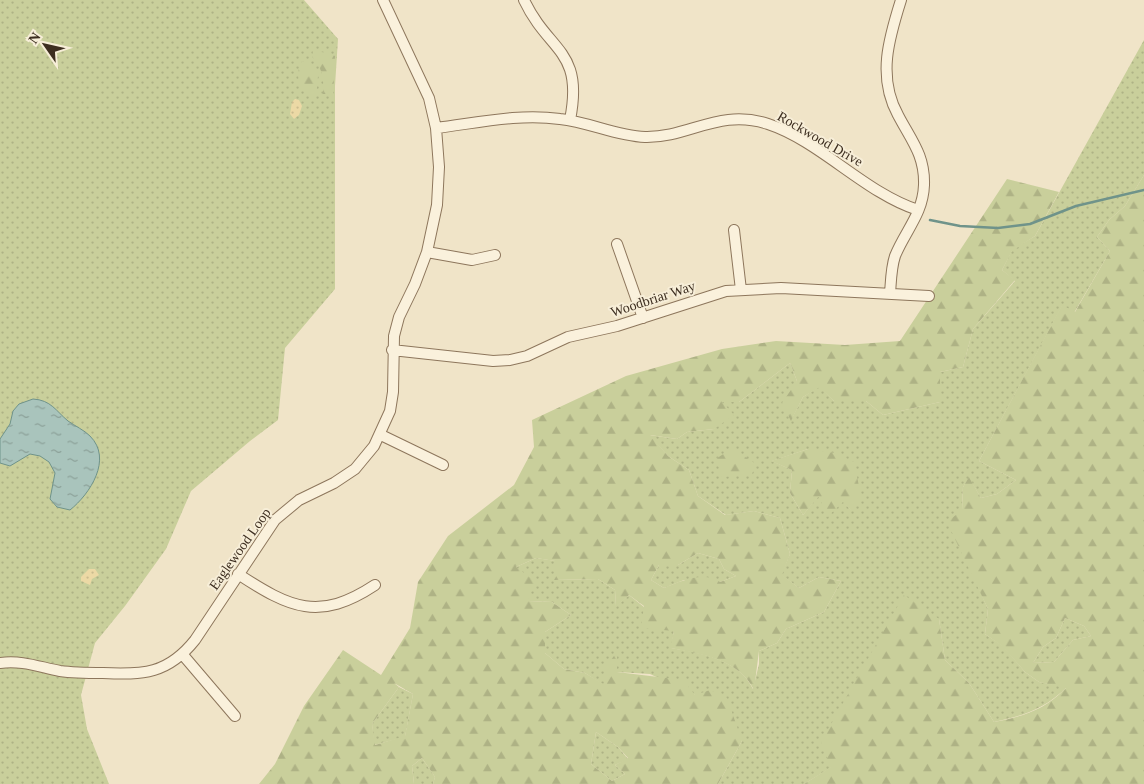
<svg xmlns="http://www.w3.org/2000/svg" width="1144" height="784" viewBox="0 0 1144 784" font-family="Georgia,serif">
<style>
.grass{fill:url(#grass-dots);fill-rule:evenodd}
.forest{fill:url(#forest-firs);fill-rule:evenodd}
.sand{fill:url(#sand-dots)}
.water{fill:url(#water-ripples);stroke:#6f938a}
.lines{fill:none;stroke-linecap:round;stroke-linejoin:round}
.stream{stroke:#6f938a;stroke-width:2.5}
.minor-casing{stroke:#8d765c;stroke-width:12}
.minor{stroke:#faf1dc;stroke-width:10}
.labels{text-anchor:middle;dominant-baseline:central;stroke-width:4;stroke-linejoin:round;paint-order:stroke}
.street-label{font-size:14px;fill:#3d2e20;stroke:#f7eed8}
</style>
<defs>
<pattern id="grass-dots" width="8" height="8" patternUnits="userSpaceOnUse" patternTransform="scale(1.25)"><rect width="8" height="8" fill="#c9cf9b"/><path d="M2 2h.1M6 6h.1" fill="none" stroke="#aeb285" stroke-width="1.8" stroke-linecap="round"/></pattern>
<pattern id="forest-firs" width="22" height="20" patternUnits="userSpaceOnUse" patternTransform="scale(1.25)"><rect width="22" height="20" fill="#c9cf9b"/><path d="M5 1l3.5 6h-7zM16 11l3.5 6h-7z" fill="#aeb285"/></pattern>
<pattern id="sand-dots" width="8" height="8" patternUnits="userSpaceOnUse" patternTransform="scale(1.25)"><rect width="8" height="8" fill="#ecd9a5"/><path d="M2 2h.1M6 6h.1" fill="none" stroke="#cbbb8e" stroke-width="1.8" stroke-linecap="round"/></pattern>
<pattern id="water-ripples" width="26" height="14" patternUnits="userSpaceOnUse" patternTransform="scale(1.25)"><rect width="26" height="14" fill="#a9c4bc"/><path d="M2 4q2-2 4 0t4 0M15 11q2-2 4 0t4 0" fill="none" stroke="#8ba098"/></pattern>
</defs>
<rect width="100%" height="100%" fill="#f0e4c8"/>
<!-- grass -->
<path class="grass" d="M 0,0 L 304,0 L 338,39 L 335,86 L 335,289 L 285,348 L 278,420 L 250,441 L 191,491 L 166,549 L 125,606 L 95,643 L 81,695 L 87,729 L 109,784 L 0,784 Z
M 1144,40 L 1144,175 L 1125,206 L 1109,220 L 1097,237 L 1110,251 L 1074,313 L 1062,306 L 979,461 L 1016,480 L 997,494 L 981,498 L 969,478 L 963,487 L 962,510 L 972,573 L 988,609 L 985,634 L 1003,646 L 1025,672 L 1039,682 L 1067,687 C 1043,710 1025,715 994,722 L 969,683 L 945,660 L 939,619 L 832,767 L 804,784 L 718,784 L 742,741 L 695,695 L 650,674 L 617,672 L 617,654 L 605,686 L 585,673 L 564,669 L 545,653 L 545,632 L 571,615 L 552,602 L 528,601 L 516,567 L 536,558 L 556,561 L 555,580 L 598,579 L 615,590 L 616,606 L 629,595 L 674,631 L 671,648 C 700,653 739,659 753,689 L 759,664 L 759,651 L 777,643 L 786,629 L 824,612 L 841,581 L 819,577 L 799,588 L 781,575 L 790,554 L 780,518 L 754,511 L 726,515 L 698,496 L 689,470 L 668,456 L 649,435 L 677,439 L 687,432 L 714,429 L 721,402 L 739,402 L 790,363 L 797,381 L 791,420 L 803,397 L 820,386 L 834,401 L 866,401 L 883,415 L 940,402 L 940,372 L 963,367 L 973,329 L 1015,281 L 1002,270 L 1012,250 L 1035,236 ZM 808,449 L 851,510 L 843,501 L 819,495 L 803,515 L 790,493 L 792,470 L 772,461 Z
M 698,553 L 719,559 L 724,569 L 736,576 L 720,582 L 684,580 L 664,588 L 651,580 L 659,565 L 678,565 Z
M 1065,618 L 1084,626 L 1091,636 L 1073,640 L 1054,662 L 1033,663 L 1043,647 L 1056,638 Z
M 399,687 L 413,694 L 405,737 L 374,745 L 372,724 Z
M 596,732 L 618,747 L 628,759 L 615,765 L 625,774 L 612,781 L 591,764 Z
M 422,758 L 435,777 L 433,784 L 414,784 L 412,766 Z"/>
<!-- forest -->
<path class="forest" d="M 313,51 L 329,53 L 335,56 L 333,94 L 323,94 C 324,78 323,69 312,57 Z
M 302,61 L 308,64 L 318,76 L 316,98 L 312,99 C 301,89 293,76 302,61 Z
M 1144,175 L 1144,784 L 804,784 L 831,767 L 821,742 L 904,595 L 939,619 L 945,660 L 969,683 L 994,722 C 1025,716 1044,710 1066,688 L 1039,682 L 1025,672 L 1002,646 L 985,634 L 988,609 L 947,522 L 962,510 L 963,487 L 969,477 L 981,498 L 997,494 L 1016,480 L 979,461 L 1062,305 L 1075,312 L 1110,251 L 1097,237 L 1109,220 L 1125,206 ZM 1065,618 L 1084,626 L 1091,636 L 1073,640 L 1054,662 L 1033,663 L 1043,647 L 1056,638 Z
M 1007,179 L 1059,192 L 1035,236 L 1012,251 L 1002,270 L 1015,280 L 973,329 L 963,367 L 940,372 L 940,402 L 883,415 L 866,401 L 834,401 L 820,387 L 803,397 L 791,421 L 782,403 L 797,381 L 790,363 L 739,402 L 722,402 L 734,415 L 714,429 L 687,432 L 677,439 L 650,435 L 668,456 L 689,470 L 698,496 L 725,515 L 754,511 L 780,518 L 790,554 L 782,575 L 799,588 L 819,577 L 841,581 L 824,612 L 786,629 L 777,643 L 759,651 L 754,690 C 739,659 701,654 670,648 L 674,631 L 641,628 L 644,606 L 629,595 L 616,607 L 615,590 L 598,579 L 554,580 L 555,561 L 536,558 L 516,567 L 535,581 L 528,601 L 552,602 L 571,615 L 545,632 L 545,653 L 564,669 L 585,673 L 605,685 L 604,669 L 617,652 L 617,672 L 683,680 L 695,695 L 710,690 L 727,698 L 742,741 L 718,784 L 433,784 L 435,777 L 422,758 L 412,766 L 414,784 L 259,784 L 275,764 L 304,706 L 343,650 L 381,675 L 410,628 L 418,582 L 448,536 L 514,485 L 534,447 L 532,420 L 626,376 L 722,349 L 776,341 L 845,345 L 900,341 ZM 698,553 L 719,559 L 724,569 L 736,576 L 720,582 C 704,571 681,581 664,588 L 651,580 L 659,565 L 678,565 ZM 394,683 L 413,694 L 405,736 L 375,745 L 372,724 L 399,687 ZM 596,732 L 618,747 L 628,758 L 615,765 L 625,774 L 612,781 L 591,764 Z
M 732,448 L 756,464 L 752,474 L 722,477 L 716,459 Z
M 808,449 L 835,453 L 854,462 L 861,496 L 851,510 L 843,502 L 827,517 L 819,496 L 803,515 L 790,493 L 792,470 L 771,461 Z"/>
<!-- sand -->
<path class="sand" d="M 295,99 L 299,100 L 302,106 L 299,115 L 294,119 L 290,114 L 292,102 Z
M 89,569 L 95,569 L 99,575 L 92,579 L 90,585 L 81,581 L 81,577 Z"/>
<!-- water -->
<path class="water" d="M 33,399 C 51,400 56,411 68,421 C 75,426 84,430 90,436 C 113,459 90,494 70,510 L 57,507 L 50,499 L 55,473 L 49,462 L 40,456 L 30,454 L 10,466 L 0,463 L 0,439 L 10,424 L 13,411 L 19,404 Z"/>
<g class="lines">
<!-- stream -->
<path class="stream" d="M 930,220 L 960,226 L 998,228 L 1030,224 L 1076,206 L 1144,190"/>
<defs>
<path id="minor" d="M 524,0 C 549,53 584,49 570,120
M 436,128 C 477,123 519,113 560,119 C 589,122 616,136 645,137 C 689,138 719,108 768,124 C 820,141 865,193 918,210
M 734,230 L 741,290
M 617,244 L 643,318
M 427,252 L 472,260 L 495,255
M 890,294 C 891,281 891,268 895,256 C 905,231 923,214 924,185 C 925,155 911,140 898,115 C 877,77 889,38 901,0
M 392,350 L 493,361 L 510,360 L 527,356 L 568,337 L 617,326 L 726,291 L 781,288 L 929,296
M 381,435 L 443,465
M 238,574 C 290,608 319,622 375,585
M 183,655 L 235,716
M 0,663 C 22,660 39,667 60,671 C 74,673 89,673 103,673 C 143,675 168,674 195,640 L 275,520 L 299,500 L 334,483 L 355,469 L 374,446 L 390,411 L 393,392 L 394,336 L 399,317 L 415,284 L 427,252 L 437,205 L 439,167 L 436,128 L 429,98 L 383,0"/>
</defs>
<!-- minor casing -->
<use href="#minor" class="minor-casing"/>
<!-- minor -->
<use href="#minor" class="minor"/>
</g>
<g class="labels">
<!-- street labels -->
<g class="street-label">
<text transform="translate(820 139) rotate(30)">Rockwood Drive</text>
<text transform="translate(653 299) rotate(-18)">Woodbriar Way</text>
<text transform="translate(240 549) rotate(-55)">Eaglewood Loop</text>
</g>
</g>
<!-- north arrow -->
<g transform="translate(45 45) rotate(304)" stroke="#f7eed8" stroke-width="4" paint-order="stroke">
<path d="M0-4L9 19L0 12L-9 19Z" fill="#3d2e20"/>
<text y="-8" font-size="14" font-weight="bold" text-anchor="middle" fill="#3d2e20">N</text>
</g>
</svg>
